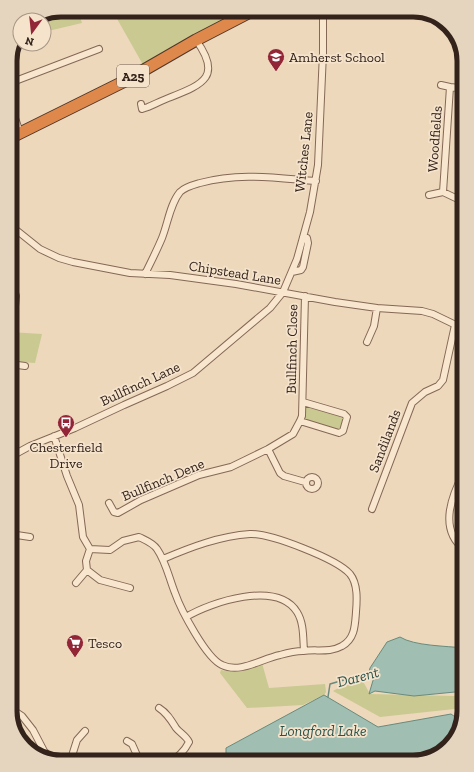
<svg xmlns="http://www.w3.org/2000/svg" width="474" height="772" viewBox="0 0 474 772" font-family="'Zilla Slab',serif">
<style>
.green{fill:#cac991}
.water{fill:#a0beb1;stroke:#688b7e}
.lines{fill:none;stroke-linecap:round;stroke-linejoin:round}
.stream{stroke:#688b7e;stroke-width:1.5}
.street-casing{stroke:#846856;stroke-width:8}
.highway-casing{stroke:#51372b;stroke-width:13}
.street{stroke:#f8e6cf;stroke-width:6}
.highway{stroke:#de894b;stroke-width:11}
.labels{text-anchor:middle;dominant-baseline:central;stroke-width:3.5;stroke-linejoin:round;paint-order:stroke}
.shield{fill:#f5e3cc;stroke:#6d5d50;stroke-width:1}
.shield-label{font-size:13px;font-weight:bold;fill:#33231b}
.poi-label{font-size:14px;fill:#33231b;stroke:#f5e3cc;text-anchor:start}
.street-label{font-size:14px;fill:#33231b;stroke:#f5e3cc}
.water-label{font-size:15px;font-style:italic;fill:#2a534b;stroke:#f5e3cc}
.rim{fill:none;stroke:#33231b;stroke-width:5}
</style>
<rect width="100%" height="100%" fill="#edd8bc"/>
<!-- green -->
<path class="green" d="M 61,10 L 78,10 L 82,23 L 44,32 L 44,20 L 37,20 Z
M 118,10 L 255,10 L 146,70 L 116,17 Z
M 10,332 L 42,334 L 35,363 L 10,361 Z
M 306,407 L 344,417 L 341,430 L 304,419 Z
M 262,663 L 269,688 L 325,684 L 326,692 L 324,695 L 303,705 L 247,708 L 220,673 L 221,670 C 240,674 245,671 262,663 Z
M 360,676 L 370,694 L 454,696 L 464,689 L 464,708 L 380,717 L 333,691 Z"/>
<!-- water -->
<path class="water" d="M 400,637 C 414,646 447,646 464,648 L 464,685 L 455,692 L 414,696 L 375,691 L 369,694 L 374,677 L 369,672 L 370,668 L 387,642 Z
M 324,695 L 378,727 L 451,714 L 461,721 L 456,739 L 436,757 L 413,762 L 220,762 L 226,754 L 226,748 Z"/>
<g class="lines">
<!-- stream -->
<path class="stream" d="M 328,697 L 330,684 L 371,672"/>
<defs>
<path id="street" d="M 10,83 L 99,49
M 441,85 L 450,87 L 443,192 L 464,202
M 450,87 L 460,88
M 10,103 L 20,133
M 141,104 L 142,109 L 148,107 C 155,104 163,100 171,97 C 204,84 222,76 196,40
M 429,195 L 443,192
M 10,225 L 40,249 L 59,258 L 73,262 L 130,273 L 170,275 L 236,284 L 335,302 L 377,308 L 422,311 L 433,314 L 464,329
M 292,272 L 301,270 L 303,267 L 308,243 L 307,238 L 303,237
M 145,274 C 151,262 157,250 162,238 C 168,223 170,204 180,192 C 185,187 193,185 200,183 C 239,172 276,178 316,181
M 10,293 L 15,293 L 16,296 L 13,326
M 367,342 L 374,326 L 377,308
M 10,364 L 25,366
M 300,421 L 339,433 L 343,431 L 347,417 L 344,414 L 303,402
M 54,436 L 67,476 L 79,505 L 83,537 L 90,549 L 110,550 L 123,541 L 139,537 C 145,540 153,543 157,549 C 166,562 169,578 175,593 C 181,610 206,658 222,665 C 240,674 261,659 280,655 C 287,653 296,651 303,651 C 316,649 330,653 342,646 C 355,639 355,625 356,612 C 357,600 358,584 350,574 C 337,559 270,533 250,534 C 220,536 191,547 163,559
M 268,449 L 280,473 L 284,476 L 305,482
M 10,457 L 30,446 L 75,428 L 124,405 L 167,386 L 193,373 L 270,308 L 283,292 L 297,259 L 310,212 L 318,165 L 323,53 L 323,10
M306 483a6 6 0 1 1 12 0a6 6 0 1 1-12 0Z
M 109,503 L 114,512 L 118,513 L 141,500 L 199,475 L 231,467 L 268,449 L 293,434 L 300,421 L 302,416 L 305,296
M 372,509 L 412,403 L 425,392 L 438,386 L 443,380 L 455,325
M 10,534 L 30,537
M 464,549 C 438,529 452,495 464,472
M 87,570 L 100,580 L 130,588
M 76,583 L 87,570 L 86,561 L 90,549
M 186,617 C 211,602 277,580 297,612 C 304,623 303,638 304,651
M 10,703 L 11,699 L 10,693
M 10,708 L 22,716 L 33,730 L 44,751 L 54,761
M 159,708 C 167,713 171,720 176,728 C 180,733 186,736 189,742 C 185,750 177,759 169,762
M 127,741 L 132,744 L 140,762
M 101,761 L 106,762
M 70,762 L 77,740 L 85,731"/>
<path id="highway" d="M 10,138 L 125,81 L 196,40 L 254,10"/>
</defs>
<!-- street casing -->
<use href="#street" class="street-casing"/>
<!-- highway casing -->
<use href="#highway" class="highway-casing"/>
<!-- street -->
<use href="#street" class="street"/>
<!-- highway -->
<use href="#highway" class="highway"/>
</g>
<!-- icons -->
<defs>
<symbol id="school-pin" viewBox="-11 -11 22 30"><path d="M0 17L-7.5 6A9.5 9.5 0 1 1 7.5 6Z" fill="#932636" stroke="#f5e3cc"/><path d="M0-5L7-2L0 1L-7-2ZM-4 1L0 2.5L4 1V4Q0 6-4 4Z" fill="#fff"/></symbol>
<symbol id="bus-pin" viewBox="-11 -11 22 30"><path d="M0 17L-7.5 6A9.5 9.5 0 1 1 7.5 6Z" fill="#932636" stroke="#f5e3cc"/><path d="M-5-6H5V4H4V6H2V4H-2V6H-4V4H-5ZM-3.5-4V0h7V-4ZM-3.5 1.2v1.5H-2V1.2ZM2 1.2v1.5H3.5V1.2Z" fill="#fff"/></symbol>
<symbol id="supermarket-pin" viewBox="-11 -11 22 30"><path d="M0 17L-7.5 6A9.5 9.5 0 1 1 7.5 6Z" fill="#932636" stroke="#f5e3cc"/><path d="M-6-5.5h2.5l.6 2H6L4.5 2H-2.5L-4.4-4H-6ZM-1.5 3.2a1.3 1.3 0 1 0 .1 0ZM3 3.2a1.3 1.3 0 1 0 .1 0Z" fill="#fff"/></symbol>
</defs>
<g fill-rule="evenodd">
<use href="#school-pin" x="266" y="47" width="20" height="27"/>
<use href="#bus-pin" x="56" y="413" width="20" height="27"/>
<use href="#supermarket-pin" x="65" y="633" width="20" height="27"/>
</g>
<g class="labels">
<!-- shield labels -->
<rect class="shield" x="117" y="65" width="32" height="22" rx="3"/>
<g class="shield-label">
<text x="133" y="76">A25</text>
</g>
<!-- poi labels -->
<g class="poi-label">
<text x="289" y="57">Amherst School</text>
<text x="66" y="447" text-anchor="middle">Chesterfield<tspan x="66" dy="16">Drive</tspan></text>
<text x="88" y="643">Tesco</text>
</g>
<!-- street labels -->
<g class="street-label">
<text transform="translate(435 139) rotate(-86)">Woodfields</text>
<text transform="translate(304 152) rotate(-84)">Witches Lane</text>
<text transform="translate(235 273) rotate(9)">Chipstead Lane</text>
<text transform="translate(292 349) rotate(-89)">Bullfinch Close</text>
<text transform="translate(140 384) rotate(-25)">Bullfinch Lane</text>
<text transform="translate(385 441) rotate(-69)">Sandilands</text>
<text transform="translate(163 480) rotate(-23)">Bullfinch Dene</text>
</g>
<!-- water labels -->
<g class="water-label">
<text transform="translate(358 677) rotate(-15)">Darent</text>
<text x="323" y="731">Longford Lake</text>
</g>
</g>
<!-- crop -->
<path d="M0 0H474V772H0ZM61 17H413A44 44 0 0 1 457 61V711A44 44 0 0 1 413 755H61A44 44 0 0 1 17 711V61A44 44 0 0 1 61 17Z" fill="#e5d4be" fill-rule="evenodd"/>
<path class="rim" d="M61 17H413A44 44 0 0 1 457 61V711A44 44 0 0 1 413 755H61A44 44 0 0 1 17 711V61A44 44 0 0 1 61 17Z"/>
<!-- north arrow -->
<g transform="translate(32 32) rotate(195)"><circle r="19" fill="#f5e3cc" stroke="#a79685"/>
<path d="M0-3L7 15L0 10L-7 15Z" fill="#932636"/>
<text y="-6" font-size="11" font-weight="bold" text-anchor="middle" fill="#33231b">N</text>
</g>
</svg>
